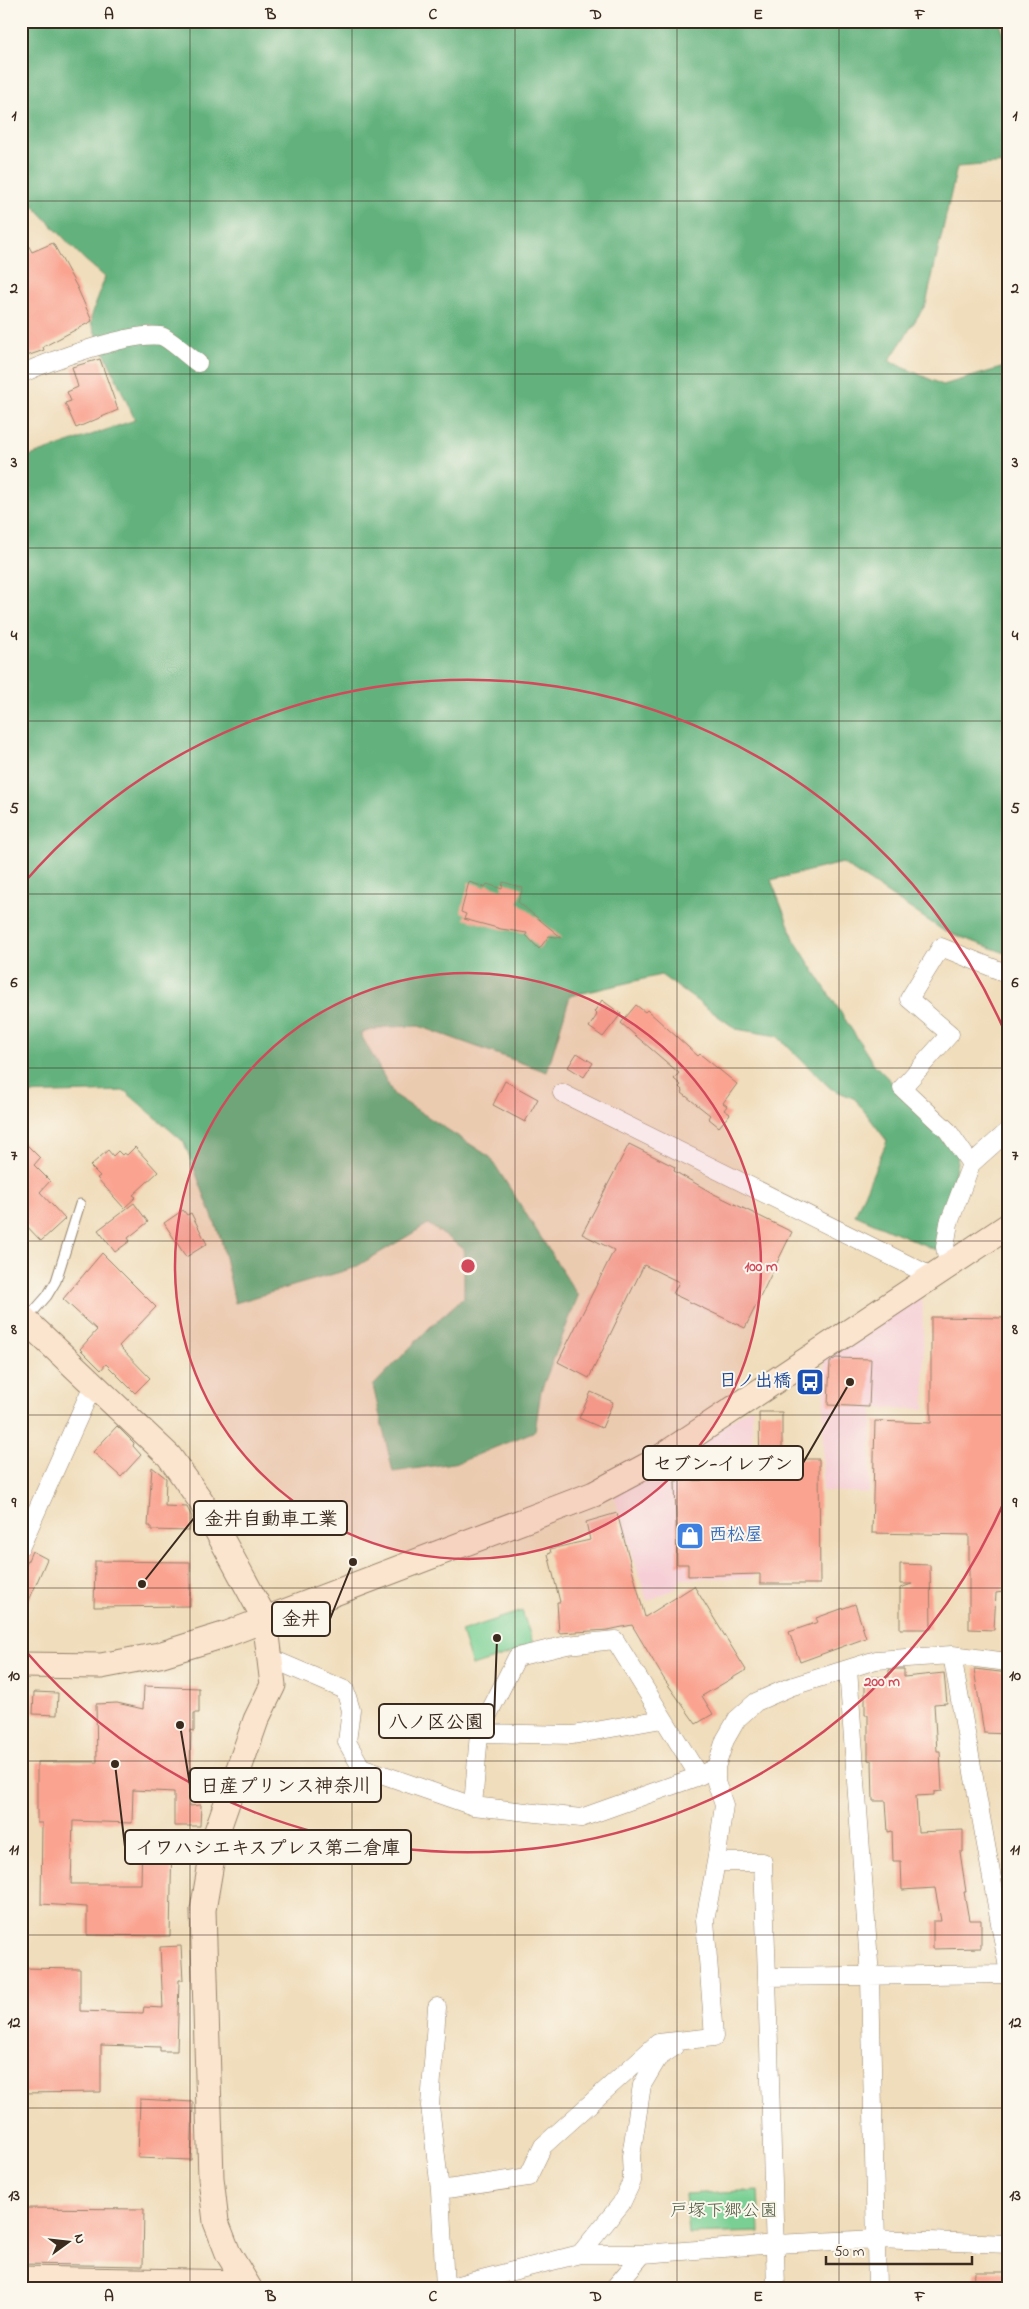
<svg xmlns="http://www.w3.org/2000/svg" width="1029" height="2309" viewBox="0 0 1029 2309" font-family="'Indie Flower','Klee One',sans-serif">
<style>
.built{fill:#f6cfd6}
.green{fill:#7ad094;stroke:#5a7d59}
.forest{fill:#63b27e;stroke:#4f6e4e}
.building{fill:#faa390}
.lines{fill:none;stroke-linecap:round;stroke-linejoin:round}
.lane-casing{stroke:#96846c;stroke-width:11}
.street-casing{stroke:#96846c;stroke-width:19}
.secondary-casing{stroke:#96846c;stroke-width:27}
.lane{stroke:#fff;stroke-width:9}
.street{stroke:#fff;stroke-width:18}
.secondary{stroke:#fce5cf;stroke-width:25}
.grid{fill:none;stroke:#3b2a1e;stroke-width:1;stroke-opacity:0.55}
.ring{fill:none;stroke:#d1495b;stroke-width:2.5}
.labels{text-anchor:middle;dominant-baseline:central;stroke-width:4;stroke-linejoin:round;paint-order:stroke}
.transit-label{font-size:18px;font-weight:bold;fill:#164399;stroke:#fbf7ec;text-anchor:end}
.shop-label{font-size:18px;font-weight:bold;fill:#366cbe;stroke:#fbf7ec;text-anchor:start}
.park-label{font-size:18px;fill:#4e5c41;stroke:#fbf7ec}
.centre{fill:#d1495b;stroke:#fbf7ec;stroke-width:2.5}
.ring-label{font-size:15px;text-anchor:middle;font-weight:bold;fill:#d1495b;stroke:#fbf7ec;stroke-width:4;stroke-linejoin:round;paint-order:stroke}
.leader{fill:none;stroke:#3b2a1e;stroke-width:2}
.callout-dot{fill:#3b2a1e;stroke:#fbf7ec;stroke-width:2}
.callout{fill:#fbf7ec;stroke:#3b2a1e;stroke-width:2}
.callout-label{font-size:19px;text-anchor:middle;font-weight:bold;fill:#3b2a1e}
.neatline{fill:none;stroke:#3b2a1e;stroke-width:2}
.grid-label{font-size:16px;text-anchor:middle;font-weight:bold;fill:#3b2a1e}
</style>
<rect width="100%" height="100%" fill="#fbf7ec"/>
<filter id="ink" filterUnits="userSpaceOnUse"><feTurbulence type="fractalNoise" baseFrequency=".02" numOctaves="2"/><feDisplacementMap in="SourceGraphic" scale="10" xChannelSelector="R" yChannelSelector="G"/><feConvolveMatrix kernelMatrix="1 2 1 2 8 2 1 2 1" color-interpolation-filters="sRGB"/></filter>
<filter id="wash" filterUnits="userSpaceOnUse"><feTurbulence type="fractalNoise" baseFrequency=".0096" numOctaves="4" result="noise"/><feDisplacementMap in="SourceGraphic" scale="20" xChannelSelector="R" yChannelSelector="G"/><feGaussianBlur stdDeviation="1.12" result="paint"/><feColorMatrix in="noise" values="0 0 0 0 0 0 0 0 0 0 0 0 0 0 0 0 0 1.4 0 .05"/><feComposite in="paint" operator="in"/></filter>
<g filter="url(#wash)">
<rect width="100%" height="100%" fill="#f0ddbb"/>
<!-- built -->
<path class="built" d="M 922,1296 L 925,1409 L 873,1408 L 869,1493 L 822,1491 L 825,1356 Z
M 752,1407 L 754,1578 L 681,1579 L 676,1589 L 647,1601 L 614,1494 Z"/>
<!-- green -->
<path class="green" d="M 522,1611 L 534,1646 L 472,1666 L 461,1631 Z
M 758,2190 L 760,2232 L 688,2234 L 685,2194 Z"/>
<!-- forest -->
<path class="forest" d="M 21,21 L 999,21 L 1008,45 L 1008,163 L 957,167 L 926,304 L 889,361 L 943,385 L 1008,366 L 1008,954 L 944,931 L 842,863 L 771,880 L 795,941 L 873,1063 L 959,1151 L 951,1195 L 936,1250 L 855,1215 L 887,1141 L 855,1099 L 830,1088 L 777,1036 L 736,1029 L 661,975 L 570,996 L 547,1072 L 419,1026 L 386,1027 L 360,1033 L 394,1095 L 490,1157 L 578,1296 L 541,1391 L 535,1431 L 460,1462 L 393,1472 L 373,1386 L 429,1328 L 464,1297 L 464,1249 L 428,1224 L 354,1268 L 235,1303 L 221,1239 L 184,1142 L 125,1091 L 21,1094 L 21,459 L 135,420 L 90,321 L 105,277 L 84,259 L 21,193 Z"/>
<g id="blocks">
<!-- building -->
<path class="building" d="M 21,232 L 32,252 L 53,243 L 77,287 L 92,321 L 43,347 L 44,350 L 21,358 Z
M 100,359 L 118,410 L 76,428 L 65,403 L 71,401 L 67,392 L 78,387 L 72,367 Z
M 469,882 L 485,887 L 487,884 L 502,889 L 503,882 L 523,888 L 518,902 L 562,938 L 549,936 L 539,949 L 526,935 L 527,933 L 501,929 L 464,919 L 466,914 L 461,912 Z
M 602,1000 L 621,1014 L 603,1037 L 589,1027 L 597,1015 L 594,1012 Z
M 636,1005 L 645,1012 L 647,1010 L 698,1056 L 700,1054 L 737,1084 L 723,1103 L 727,1106 L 724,1110 L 730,1114 L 719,1127 L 708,1118 L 710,1115 L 682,1093 L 683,1091 L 679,1087 L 681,1085 L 674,1079 L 679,1073 L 621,1023 Z
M 577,1053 L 593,1063 L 584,1077 L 568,1067 Z
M 505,1081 L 538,1099 L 525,1122 L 493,1105 Z
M 21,1139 L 40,1158 L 34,1165 L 50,1181 L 40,1192 L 65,1219 L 41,1241 L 21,1220 Z
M 629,1144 L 675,1167 L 674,1171 L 714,1194 L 792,1232 L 745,1328 L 673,1294 L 679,1282 L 644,1265 L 589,1378 L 558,1362 L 614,1250 L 582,1234 Z
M 135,1147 L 158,1172 L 133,1195 L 136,1197 L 124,1208 L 97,1178 L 100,1176 L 90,1166 L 108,1150 L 113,1156 L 118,1151 L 122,1155 L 124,1153 L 127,1155 Z
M 134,1203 L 148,1222 L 128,1238 L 130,1241 L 115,1252 L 98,1230 Z
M 183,1210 L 187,1215 L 191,1213 L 207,1244 L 186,1257 L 164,1223 Z
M 102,1253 L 156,1307 L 119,1346 L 150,1378 L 135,1393 L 106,1364 L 101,1370 L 80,1349 L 97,1330 L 63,1299 Z
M 931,1317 L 1008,1318 L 1008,1587 L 1003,1587 L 1003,1592 L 996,1593 L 994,1630 L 969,1629 L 969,1535 L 872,1533 L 875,1421 L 931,1423 Z
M 836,1358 L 871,1359 L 869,1407 L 828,1405 L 830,1362 Z
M 591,1392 L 613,1402 L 602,1428 L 579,1418 Z
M 759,1412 L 782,1412 L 782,1459 L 819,1459 L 820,1584 L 760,1584 L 760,1574 L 688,1576 L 688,1564 L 677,1564 L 675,1481 L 760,1479 Z
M 117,1426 L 134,1443 L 133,1446 L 141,1455 L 121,1477 L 93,1452 Z
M 152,1467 L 166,1478 L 165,1506 L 187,1507 L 192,1517 L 189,1531 L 151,1530 L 151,1526 L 148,1526 Z
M 617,1513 L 645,1617 L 694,1586 L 746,1670 L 702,1696 L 713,1714 L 696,1724 L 664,1679 L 632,1625 L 608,1630 L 559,1633 L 557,1602 L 560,1602 L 548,1554 L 551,1553 L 550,1549 L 590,1540 L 586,1522 Z
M 32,1551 L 47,1559 L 21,1619 L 21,1576 Z
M 95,1561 L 190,1562 L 190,1606 L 94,1607 Z
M 900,1564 L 930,1565 L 931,1629 L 900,1629 L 900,1588 L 912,1584 L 900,1584 Z
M 855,1604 L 866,1638 L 800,1662 L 789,1632 L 818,1622 L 816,1618 Z
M 895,1669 L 904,1669 L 904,1677 L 944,1673 L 947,1703 L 934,1704 L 937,1751 L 940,1751 L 942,1791 L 934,1792 L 934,1795 L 916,1796 L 918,1832 L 963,1830 L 963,1852 L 960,1852 L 966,1892 L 964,1892 L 969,1920 L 981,1920 L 981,1948 L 933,1949 L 933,1921 L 941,1921 L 935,1888 L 902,1890 L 901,1861 L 893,1861 L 892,1831 L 888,1832 L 886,1801 L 873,1801 L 872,1761 L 868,1760 L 868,1715 L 865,1715 L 865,1677 L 889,1677 L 889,1670 Z
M 974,1669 L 1008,1673 L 1008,1734 L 984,1733 Z
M 144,1686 L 199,1688 L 199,1713 L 194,1713 L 194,1731 L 191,1730 L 189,1806 L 201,1805 L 200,1826 L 174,1826 L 174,1792 L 133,1790 L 132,1823 L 73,1821 L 71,1884 L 141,1884 L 142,1837 L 172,1838 L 170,1936 L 87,1935 L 87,1907 L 41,1904 L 42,1823 L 37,1823 L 37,1762 L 97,1762 L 96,1704 L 117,1703 L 143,1709 Z
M 34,1692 L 58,1693 L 57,1715 L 33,1714 Z
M 181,1946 L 183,1980 L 179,1980 L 177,2051 L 160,2051 L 160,2047 L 101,2045 L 101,2092 L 21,2093 L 21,1968 L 80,1969 L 80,2011 L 143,2013 L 144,2007 L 163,2008 L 160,1947 Z
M 140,2099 L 193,2102 L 191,2160 L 138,2158 Z
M 21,2208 L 144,2209 L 143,2266 L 21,2264 Z
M 975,2272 L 1008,2272 L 1008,2288 L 974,2288 Z"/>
</g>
</g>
<g filter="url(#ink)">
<use href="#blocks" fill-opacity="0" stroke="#96846c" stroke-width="1"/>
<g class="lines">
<defs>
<path id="lane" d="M 26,1320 L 47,1296 L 56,1281 L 80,1204"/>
<path id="street" d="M 21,374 C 49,361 132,331 161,336 C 169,338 189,357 198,363
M 1008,974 L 941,947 L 909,999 L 950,1034 L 902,1088 L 948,1131 L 971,1164 L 1008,1131
M 562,1093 L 931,1276
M 948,1265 L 945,1247 L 949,1223 L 971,1164
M 21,1546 L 93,1385
M 952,1655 L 1008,1968
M 270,1658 L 345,1690 L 351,1710 L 347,1742 L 361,1767 L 473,1806 L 581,1818 L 699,1776 L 716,1767
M 848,1669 L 870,1977 L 877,2288
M 479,1733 L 573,1735 L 662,1719
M 473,1806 L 479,1733 L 517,1657 L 567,1645 L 615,1640 L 699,1776
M 716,1862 L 763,1862 L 767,1977
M 437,2007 L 430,2106 L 440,2190 L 445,2288
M 440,2190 L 528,2177 L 543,2146 L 658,2043 L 714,2037 L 705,1920 L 716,1862 L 724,1805 L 716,1782 L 716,1767 L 725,1740 L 737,1719 L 756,1702 L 790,1687 L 876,1660 L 952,1655 L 1008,1662
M 580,2254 L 643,2254
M 446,2288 L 580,2254 L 621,2204 L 632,2181 L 631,2156 L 642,2085 L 658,2058 L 674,2047
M 614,2288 L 643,2254 L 776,2244 L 877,2239 L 1008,2244
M 776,2288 L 767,1977 L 1008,1974"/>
<path id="secondary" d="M 21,1316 L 169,1456 L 201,1501 L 265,1619 L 273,1685 L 256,1720 L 216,1834 L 203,1910 L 211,2178 L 216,2222 L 228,2253 L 246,2283
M 21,1665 L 101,1666 L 159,1655 L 227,1634 L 594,1494 L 652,1463 L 1008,1226
M 21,2279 L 246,2283 L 249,2288"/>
</defs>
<!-- lane casing -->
<use href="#lane" class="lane-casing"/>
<!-- street casing -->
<use href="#street" class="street-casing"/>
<!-- secondary casing -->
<use href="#secondary" class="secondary-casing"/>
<!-- lane -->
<use href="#lane" class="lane"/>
<!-- street -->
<use href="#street" class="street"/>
<!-- secondary -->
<use href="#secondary" class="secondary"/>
</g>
</g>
<!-- grid -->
<path class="grid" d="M 190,21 L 190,2288M 352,21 L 352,2288M 515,21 L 515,2288M 677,21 L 677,2288M 839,21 L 839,2288M 21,201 L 1008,201M 21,374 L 1008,374M 21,548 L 1008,548M 21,721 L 1008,721M 21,894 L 1008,894M 21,1068 L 1008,1068M 21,1241 L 1008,1241M 21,1415 L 1008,1415M 21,1588 L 1008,1588M 21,1761 L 1008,1761M 21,1935 L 1008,1935M 21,2108 L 1008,2108"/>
<!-- distance rings -->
<circle cx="468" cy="1266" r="293" fill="#d1495b" fill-opacity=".12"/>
<g class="ring">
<circle cx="468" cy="1266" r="293"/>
<path d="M1007 1495A586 586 0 0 1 22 1647M22 885A586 586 0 0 1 1007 1037"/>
</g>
<!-- icons -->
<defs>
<symbol id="bus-square" viewBox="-11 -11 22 22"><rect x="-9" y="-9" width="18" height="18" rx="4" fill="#1a4fb4" stroke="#fbf7ec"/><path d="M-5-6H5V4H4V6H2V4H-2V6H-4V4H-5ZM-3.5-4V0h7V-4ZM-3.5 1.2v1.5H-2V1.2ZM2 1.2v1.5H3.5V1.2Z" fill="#fff"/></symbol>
<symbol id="shop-square" viewBox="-11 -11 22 22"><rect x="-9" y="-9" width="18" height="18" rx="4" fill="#3f7fe0" stroke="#fbf7ec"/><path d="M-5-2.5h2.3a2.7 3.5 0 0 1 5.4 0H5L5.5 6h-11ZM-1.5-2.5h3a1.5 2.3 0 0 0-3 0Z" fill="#fff"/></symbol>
</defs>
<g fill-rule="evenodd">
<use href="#bus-square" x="794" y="1366" width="32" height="32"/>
<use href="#shop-square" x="674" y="1520" width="32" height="32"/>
</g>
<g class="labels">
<!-- transit labels -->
<g class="transit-label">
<text x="791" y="1382">日ノ出橋</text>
</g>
<!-- shop labels -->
<g class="shop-label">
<text x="709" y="1536">西松屋</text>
</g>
<!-- park labels -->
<g class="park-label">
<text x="724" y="2212">戸塚下郷公園</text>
</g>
</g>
<circle cx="468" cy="1266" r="8" class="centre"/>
<g class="ring-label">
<text x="761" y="1271">100 m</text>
<text x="882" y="1686">200 m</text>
</g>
<!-- callouts -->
<path class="leader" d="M850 1382L803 1463M142 1584L194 1518M353 1562L330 1619M497 1638L494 1721M180 1725L190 1785M115 1764L125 1847"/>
<g class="callout-dot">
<circle cx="850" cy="1382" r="5"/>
<circle cx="142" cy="1584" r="5"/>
<circle cx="353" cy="1562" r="5"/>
<circle cx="497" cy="1638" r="5"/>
<circle cx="180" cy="1725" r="5"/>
<circle cx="115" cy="1764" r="5"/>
</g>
<g class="callout">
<rect x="643" y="1446" width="160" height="34" rx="5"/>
<rect x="194" y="1501" width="153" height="34" rx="5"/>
<rect x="272" y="1602" width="58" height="34" rx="5"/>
<rect x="379" y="1704" width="115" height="34" rx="5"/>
<rect x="190" y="1768" width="191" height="34" rx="5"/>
<rect x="125" y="1830" width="286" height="34" rx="5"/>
</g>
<g class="callout-label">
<text x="723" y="1470">セブン-イレブン</text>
<text x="271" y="1525">金井自動車工業</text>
<text x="301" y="1625">金井</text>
<text x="436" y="1728">八ノ区公園</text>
<text x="286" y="1792">日産プリンス神奈川</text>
<text x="268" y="1854">イワハシエキスプレス第二倉庫</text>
</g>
<!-- margin -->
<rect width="1029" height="2309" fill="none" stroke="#fbf7ec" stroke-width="55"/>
<!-- north arrow -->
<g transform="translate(68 2242) rotate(75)" stroke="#fbf7ec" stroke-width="4" paint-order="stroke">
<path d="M0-4L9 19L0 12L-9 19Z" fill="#3b2a1e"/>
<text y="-8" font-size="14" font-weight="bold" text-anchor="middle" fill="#3b2a1e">N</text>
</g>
<!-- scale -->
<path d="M826 2256v8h146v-8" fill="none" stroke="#3b2a1e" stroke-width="2.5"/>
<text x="834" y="2256" font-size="15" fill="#3b2a1e" stroke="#fbf7ec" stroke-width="4" paint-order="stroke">50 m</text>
<rect x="28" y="28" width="974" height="2254" class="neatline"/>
<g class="grid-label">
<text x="109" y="19">A</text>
<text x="271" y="19">B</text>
<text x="433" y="19">C</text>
<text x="596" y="19">D</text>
<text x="758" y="19">E</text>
<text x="920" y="19">F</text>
<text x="14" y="120">1</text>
<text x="1015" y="120">1</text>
<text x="14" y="293">2</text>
<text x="1015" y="293">2</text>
<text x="14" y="467">3</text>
<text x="1015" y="467">3</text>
<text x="14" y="640">4</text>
<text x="1015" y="640">4</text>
<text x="14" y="813">5</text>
<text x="1015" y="813">5</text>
<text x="14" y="987">6</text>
<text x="1015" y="987">6</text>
<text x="14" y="1160">7</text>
<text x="1015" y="1160">7</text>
<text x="14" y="1334">8</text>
<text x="1015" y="1334">8</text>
<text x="14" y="1507">9</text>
<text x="1015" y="1507">9</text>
<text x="14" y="1680">10</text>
<text x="1015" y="1680">10</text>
<text x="14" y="1854">11</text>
<text x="1015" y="1854">11</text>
<text x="14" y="2027">12</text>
<text x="1015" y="2027">12</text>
<text x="14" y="2200">13</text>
<text x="1015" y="2200">13</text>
<text x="109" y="2301">A</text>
<text x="271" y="2301">B</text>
<text x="433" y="2301">C</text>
<text x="596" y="2301">D</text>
<text x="758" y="2301">E</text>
<text x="920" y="2301">F</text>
</g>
</svg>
